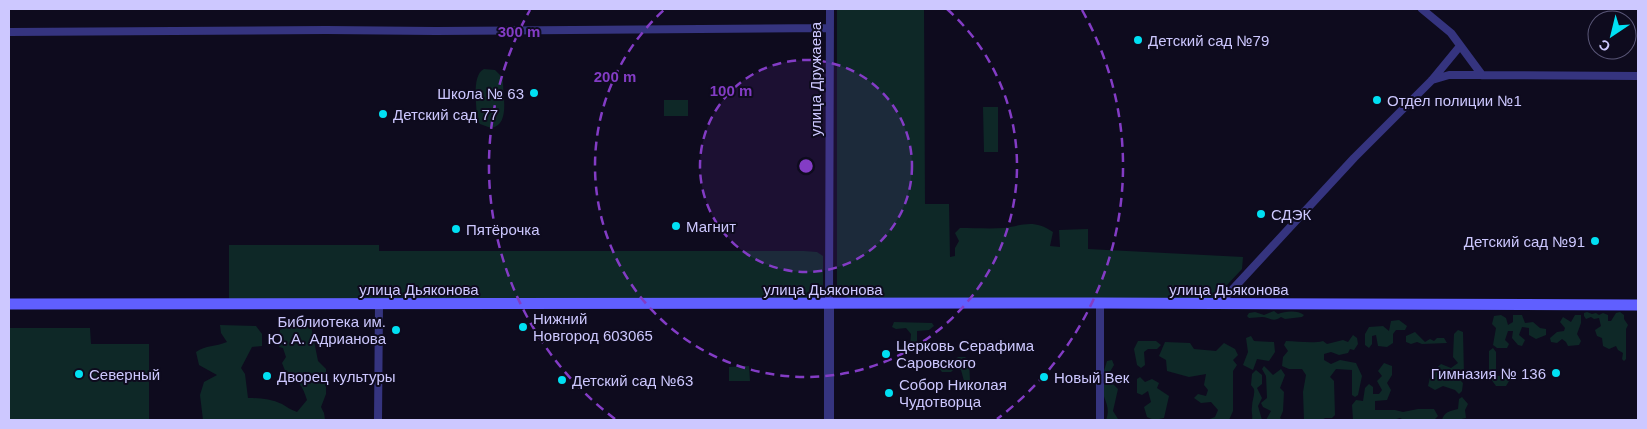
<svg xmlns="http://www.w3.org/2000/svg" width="1647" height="429" viewBox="0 0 1647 429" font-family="Helvetica,sans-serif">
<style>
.green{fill:#0e2827}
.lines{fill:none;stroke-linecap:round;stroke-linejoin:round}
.minor{stroke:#35347f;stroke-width:8}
.tertiary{stroke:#35347f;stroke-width:10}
.secondary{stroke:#605fff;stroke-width:11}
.ring{fill:none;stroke:#833cc5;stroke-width:2.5;stroke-dasharray:9 6}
.poi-dot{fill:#00e0f3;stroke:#0e0b1e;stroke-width:2}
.labels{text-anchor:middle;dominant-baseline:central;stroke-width:4;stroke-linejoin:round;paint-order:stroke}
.poi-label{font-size:15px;fill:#cdc8ff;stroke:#0e0b1e;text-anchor:start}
.street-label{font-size:15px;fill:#cdc8ff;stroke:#0e0b1e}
.centre{fill:#833cc5;stroke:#0e0b1e;stroke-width:2.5}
.ring-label{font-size:15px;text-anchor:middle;font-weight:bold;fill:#833cc5;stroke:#0e0b1e;stroke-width:4;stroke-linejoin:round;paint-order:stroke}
</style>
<rect width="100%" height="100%" fill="#0e0b1e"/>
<!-- green -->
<path class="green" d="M 837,9 L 924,9 L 925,204 L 949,204 L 950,257 L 955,256 L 955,248 L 959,241 L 955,233 L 960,228 C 974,228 990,229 1004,228 C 1024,225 1034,219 1053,232 L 1050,246 L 1060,247 L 1059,230 L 1088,229 L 1088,249 L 1243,257 L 1242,269 L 1215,298 L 848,298 L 839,294 L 837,290 Z
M 484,69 L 495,70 L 502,77 L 503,82 C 503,97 510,125 491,128 L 480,124 L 477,119 C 477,107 471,75 484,69 Z
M 664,100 L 688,100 L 688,116 L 664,116 Z
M 983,107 L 998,107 L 998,152 L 984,152 Z
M 229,245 L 379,245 L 379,251 L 804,251 L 817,252 L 823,256 L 823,290 L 821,294 L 816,298 L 229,300 Z
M 1274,311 L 1278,314 C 1285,311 1298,310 1304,315 L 1302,317 L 1285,319 L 1281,317 C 1273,323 1269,317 1262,317 C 1258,317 1254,318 1249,318 L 1247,316 L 1249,313 L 1255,312 L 1264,315 Z
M 1587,312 L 1592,314 L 1596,313 L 1599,315 L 1603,313 L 1608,315 L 1608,321 L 1611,321 L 1616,313 L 1620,312 L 1624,315 L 1624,319 L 1628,325 L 1626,329 L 1626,359 L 1624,361 L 1622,359 L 1623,353 L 1618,350 L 1616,346 L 1609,349 L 1603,346 L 1602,338 L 1597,336 L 1595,330 L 1601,326 L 1599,318 L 1594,319 L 1591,317 L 1586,319 L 1584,316 L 1584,313 Z
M 1501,315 L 1506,318 L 1508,325 L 1513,322 L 1513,315 L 1522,315 L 1525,323 L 1533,322 L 1540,328 L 1546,329 L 1546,335 L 1536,339 L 1529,335 L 1529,328 L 1522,327 L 1519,335 L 1525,340 L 1522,346 L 1518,345 L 1512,338 L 1513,331 L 1508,331 L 1505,340 L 1509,344 L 1507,348 L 1497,348 L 1493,345 L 1496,328 L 1492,324 L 1494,316 Z
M 1575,315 L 1581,315 L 1581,323 L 1577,334 L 1581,341 L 1579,345 L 1568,346 L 1566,342 L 1562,339 L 1557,343 L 1551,342 L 1550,338 L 1557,332 L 1564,331 L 1565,328 L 1560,322 L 1563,317 L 1571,322 Z
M 1399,320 L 1407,326 L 1405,330 L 1396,330 L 1393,334 L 1393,343 L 1387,347 L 1378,346 L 1376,335 L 1372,336 L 1372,344 L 1369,348 L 1365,345 L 1365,334 L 1369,327 L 1383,326 L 1389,331 L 1391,321 Z
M 894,322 L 932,323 L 934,326 L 929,330 L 917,331 L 917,348 L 914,352 L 910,347 L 911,334 L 906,328 L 896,329 L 892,327 Z
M 220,325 L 256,326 L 262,334 L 262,346 L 252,347 L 241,368 L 245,374 L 248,398 C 259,398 271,399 282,404 C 287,407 291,410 297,412 L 307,400 C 303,387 299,380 286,373 L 282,363 L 286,357 L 283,348 L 279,347 L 280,330 L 291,325 L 311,326 L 318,361 L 326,369 L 326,394 L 321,407 L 324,413 L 325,420 L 203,420 L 200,395 L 204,382 L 217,375 L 199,365 L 196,352 C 206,345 215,347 227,342 L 221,333 Z
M 9,328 L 90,328 L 91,344 L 149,344 L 149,420 L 9,420 Z
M 1458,330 L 1463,332 L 1464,375 L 1460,380 L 1463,383 L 1462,391 L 1459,394 L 1455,390 L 1443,386 L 1435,390 L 1428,386 L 1431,373 L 1441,364 L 1451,368 L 1458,363 L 1453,357 L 1454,334 Z
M 1415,332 L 1425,342 L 1430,339 L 1434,341 L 1437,338 L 1444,338 L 1447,343 L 1422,344 L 1417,342 L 1411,344 L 1406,342 L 1406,336 Z
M 1353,335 L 1357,338 L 1358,344 L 1354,350 L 1350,349 L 1348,353 L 1339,355 L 1331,352 L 1324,354 L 1324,360 L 1331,364 L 1340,360 L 1356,363 L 1362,376 L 1358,395 L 1355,397 L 1352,395 L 1352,370 L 1336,369 L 1330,377 L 1334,381 L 1335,415 L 1332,418 L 1325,418 L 1322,420 L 1304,420 L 1303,392 L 1306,375 L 1302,369 L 1289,369 L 1282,366 L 1283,357 L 1288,351 L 1284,345 L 1286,341 C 1298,341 1312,344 1323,341 L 1327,344 L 1343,340 L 1348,342 Z
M 1251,336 L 1254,341 L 1274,342 L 1275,352 L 1269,361 L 1257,359 L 1253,370 L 1243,365 L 1248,352 L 1246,338 Z
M 1138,341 L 1156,341 L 1161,345 L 1157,349 L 1148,349 L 1144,352 L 1145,365 L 1141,368 L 1137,365 L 1134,349 Z
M 1165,342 L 1190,343 L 1194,349 L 1216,351 L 1224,343 L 1235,349 L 1238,355 L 1233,360 L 1237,365 L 1233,371 L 1233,411 L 1229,420 L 1207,420 L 1215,417 L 1218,410 L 1211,402 L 1201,403 L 1194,398 L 1198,394 L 1206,396 L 1208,390 L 1204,385 L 1206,374 L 1189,377 L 1167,371 L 1166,360 L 1159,356 Z
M 1493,348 L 1496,352 L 1496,376 L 1504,376 L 1509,381 L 1506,386 L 1496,386 L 1491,379 L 1492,374 L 1489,369 L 1489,351 Z
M 958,357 L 965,357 L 969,361 L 970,381 L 966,384 L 964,381 L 961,370 L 954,369 L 951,372 L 942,372 L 938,367 L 938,362 L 946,360 L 951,364 Z
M 1112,360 L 1114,365 L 1108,375 L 1112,376 L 1111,382 L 1118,389 L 1113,411 L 1118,419 L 1106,420 C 1112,405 1101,397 1101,383 L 1106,379 L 1104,371 L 1107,361 Z
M 1384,363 L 1392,366 L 1392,375 L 1387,383 L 1391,390 L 1387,400 L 1375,401 L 1375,410 L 1395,410 L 1403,412 L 1418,409 L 1434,409 L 1438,416 L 1434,420 L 1404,420 L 1400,418 L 1393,420 L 1376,419 L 1375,420 L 1353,420 L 1352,405 L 1356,400 L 1363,401 L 1365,388 L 1369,384 L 1373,387 L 1373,394 L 1379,394 L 1382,390 L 1377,381 L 1382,376 L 1378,371 Z
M 749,366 L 750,381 L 729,381 L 729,367 Z
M 1264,366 L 1273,375 L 1281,369 L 1285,375 L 1280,388 L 1284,392 L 1283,411 L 1280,418 L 1283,420 L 1266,420 L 1271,411 L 1263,407 L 1261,403 L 1267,398 L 1266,376 L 1262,369 Z
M 1256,370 L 1262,375 L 1262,384 L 1257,388 L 1262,398 L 1258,406 L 1262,420 L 1252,420 C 1253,415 1251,412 1252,407 C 1252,400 1255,396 1254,389 L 1251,385 L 1252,374 Z
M 1140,377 L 1145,382 L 1152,379 L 1159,383 L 1157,388 L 1169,396 L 1164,418 L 1154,420 L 1147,417 L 1144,407 L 1151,402 L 1148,391 L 1142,395 L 1137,393 L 1137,379 Z
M 1462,397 L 1468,404 L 1465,410 L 1466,418 L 1457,420 L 1442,420 C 1444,412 1450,411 1458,409 L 1459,399 Z"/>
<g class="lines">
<!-- minor -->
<path class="minor" d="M 1422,9 L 1451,33 L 1482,75
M 9,32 L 326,30 L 436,31 L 830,28
M 1432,80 L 1449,75 L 1482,75 L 1638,76
M 829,304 L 830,9
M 1219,304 L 1354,158 L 1432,80 L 1460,46
M 378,420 L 379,304
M 1100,420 L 1100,303"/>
<!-- tertiary -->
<path class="tertiary" d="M 829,420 L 829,304"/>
<!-- secondary -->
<path class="secondary" d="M 9,304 L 1100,303 L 1638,305"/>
</g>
<!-- distance rings -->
<circle cx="806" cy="166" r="106" fill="#833cc5" fill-opacity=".12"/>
<g class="ring">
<circle cx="806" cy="166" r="106"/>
<path d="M947 9A211 211 0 1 1 665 9"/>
<path d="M615 419A317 317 0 0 1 530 10M1082 10A317 317 0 0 1 997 419"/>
</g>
<!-- markers -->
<g class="poi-dot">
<circle cx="1138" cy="40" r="5"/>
<circle cx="534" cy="93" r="5"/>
<circle cx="1377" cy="100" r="5"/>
<circle cx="383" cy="114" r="5"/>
<circle cx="1261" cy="214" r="5"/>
<circle cx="676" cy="226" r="5"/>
<circle cx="456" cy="229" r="5"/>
<circle cx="1595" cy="241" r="5"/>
<circle cx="523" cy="327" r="5"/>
<circle cx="396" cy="330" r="5"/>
<circle cx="886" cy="354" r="5"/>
<circle cx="1556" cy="373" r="5"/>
<circle cx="79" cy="374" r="5"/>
<circle cx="267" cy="376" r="5"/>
<circle cx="1044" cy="377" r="5"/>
<circle cx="562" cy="380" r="5"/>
<circle cx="889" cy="393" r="5"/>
</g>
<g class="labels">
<!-- poi labels -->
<g class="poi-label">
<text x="1148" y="40">Детский сад №79</text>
<text x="524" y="93" text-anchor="end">Школа № 63</text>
<text x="1387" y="100">Отдел полиции №1</text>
<text x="393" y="114">Детский сад 77</text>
<text x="1271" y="214">СДЭК</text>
<text x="686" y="226">Магнит</text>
<text x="466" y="229">Пятёрочка</text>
<text x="1585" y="241" text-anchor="end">Детский сад №91</text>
<text x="533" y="318">Нижний<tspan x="533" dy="17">Новгород 603065</tspan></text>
<text x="386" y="321" text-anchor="end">Библиотека им.<tspan x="386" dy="17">Ю. А. Адрианова</tspan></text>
<text x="896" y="345">Церковь Серафима<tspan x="896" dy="17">Саровского</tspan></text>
<text x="1546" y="373" text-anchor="end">Гимназия № 136</text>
<text x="89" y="374">Северный</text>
<text x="277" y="376">Дворец культуры</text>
<text x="1054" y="377">Новый Век</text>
<text x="572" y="380">Детский сад №63</text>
<text x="899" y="384">Собор Николая<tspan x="899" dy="17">Чудотворца</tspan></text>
</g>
<!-- street labels -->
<g class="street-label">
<text transform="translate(815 79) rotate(-90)">улица Дружаева</text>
<text x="419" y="289">улица Дьяконова</text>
<text x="823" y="289">улица Дьяконова</text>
<text x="1229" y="289">улица Дьяконова</text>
</g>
</g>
<circle cx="806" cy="166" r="8" class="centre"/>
<g class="ring-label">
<text x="519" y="37">300 m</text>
<text x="615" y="82">200 m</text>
<text x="731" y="96">100 m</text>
</g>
<!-- border -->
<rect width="1647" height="429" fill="none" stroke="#cdc8ff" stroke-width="20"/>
<!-- north arrow -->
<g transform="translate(1612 35) rotate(215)"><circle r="24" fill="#0e0b1e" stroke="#5a5778"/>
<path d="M0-4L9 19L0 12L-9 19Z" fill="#00e0f3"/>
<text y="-8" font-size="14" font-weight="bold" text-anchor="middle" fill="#cdc8ff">С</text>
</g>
</svg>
